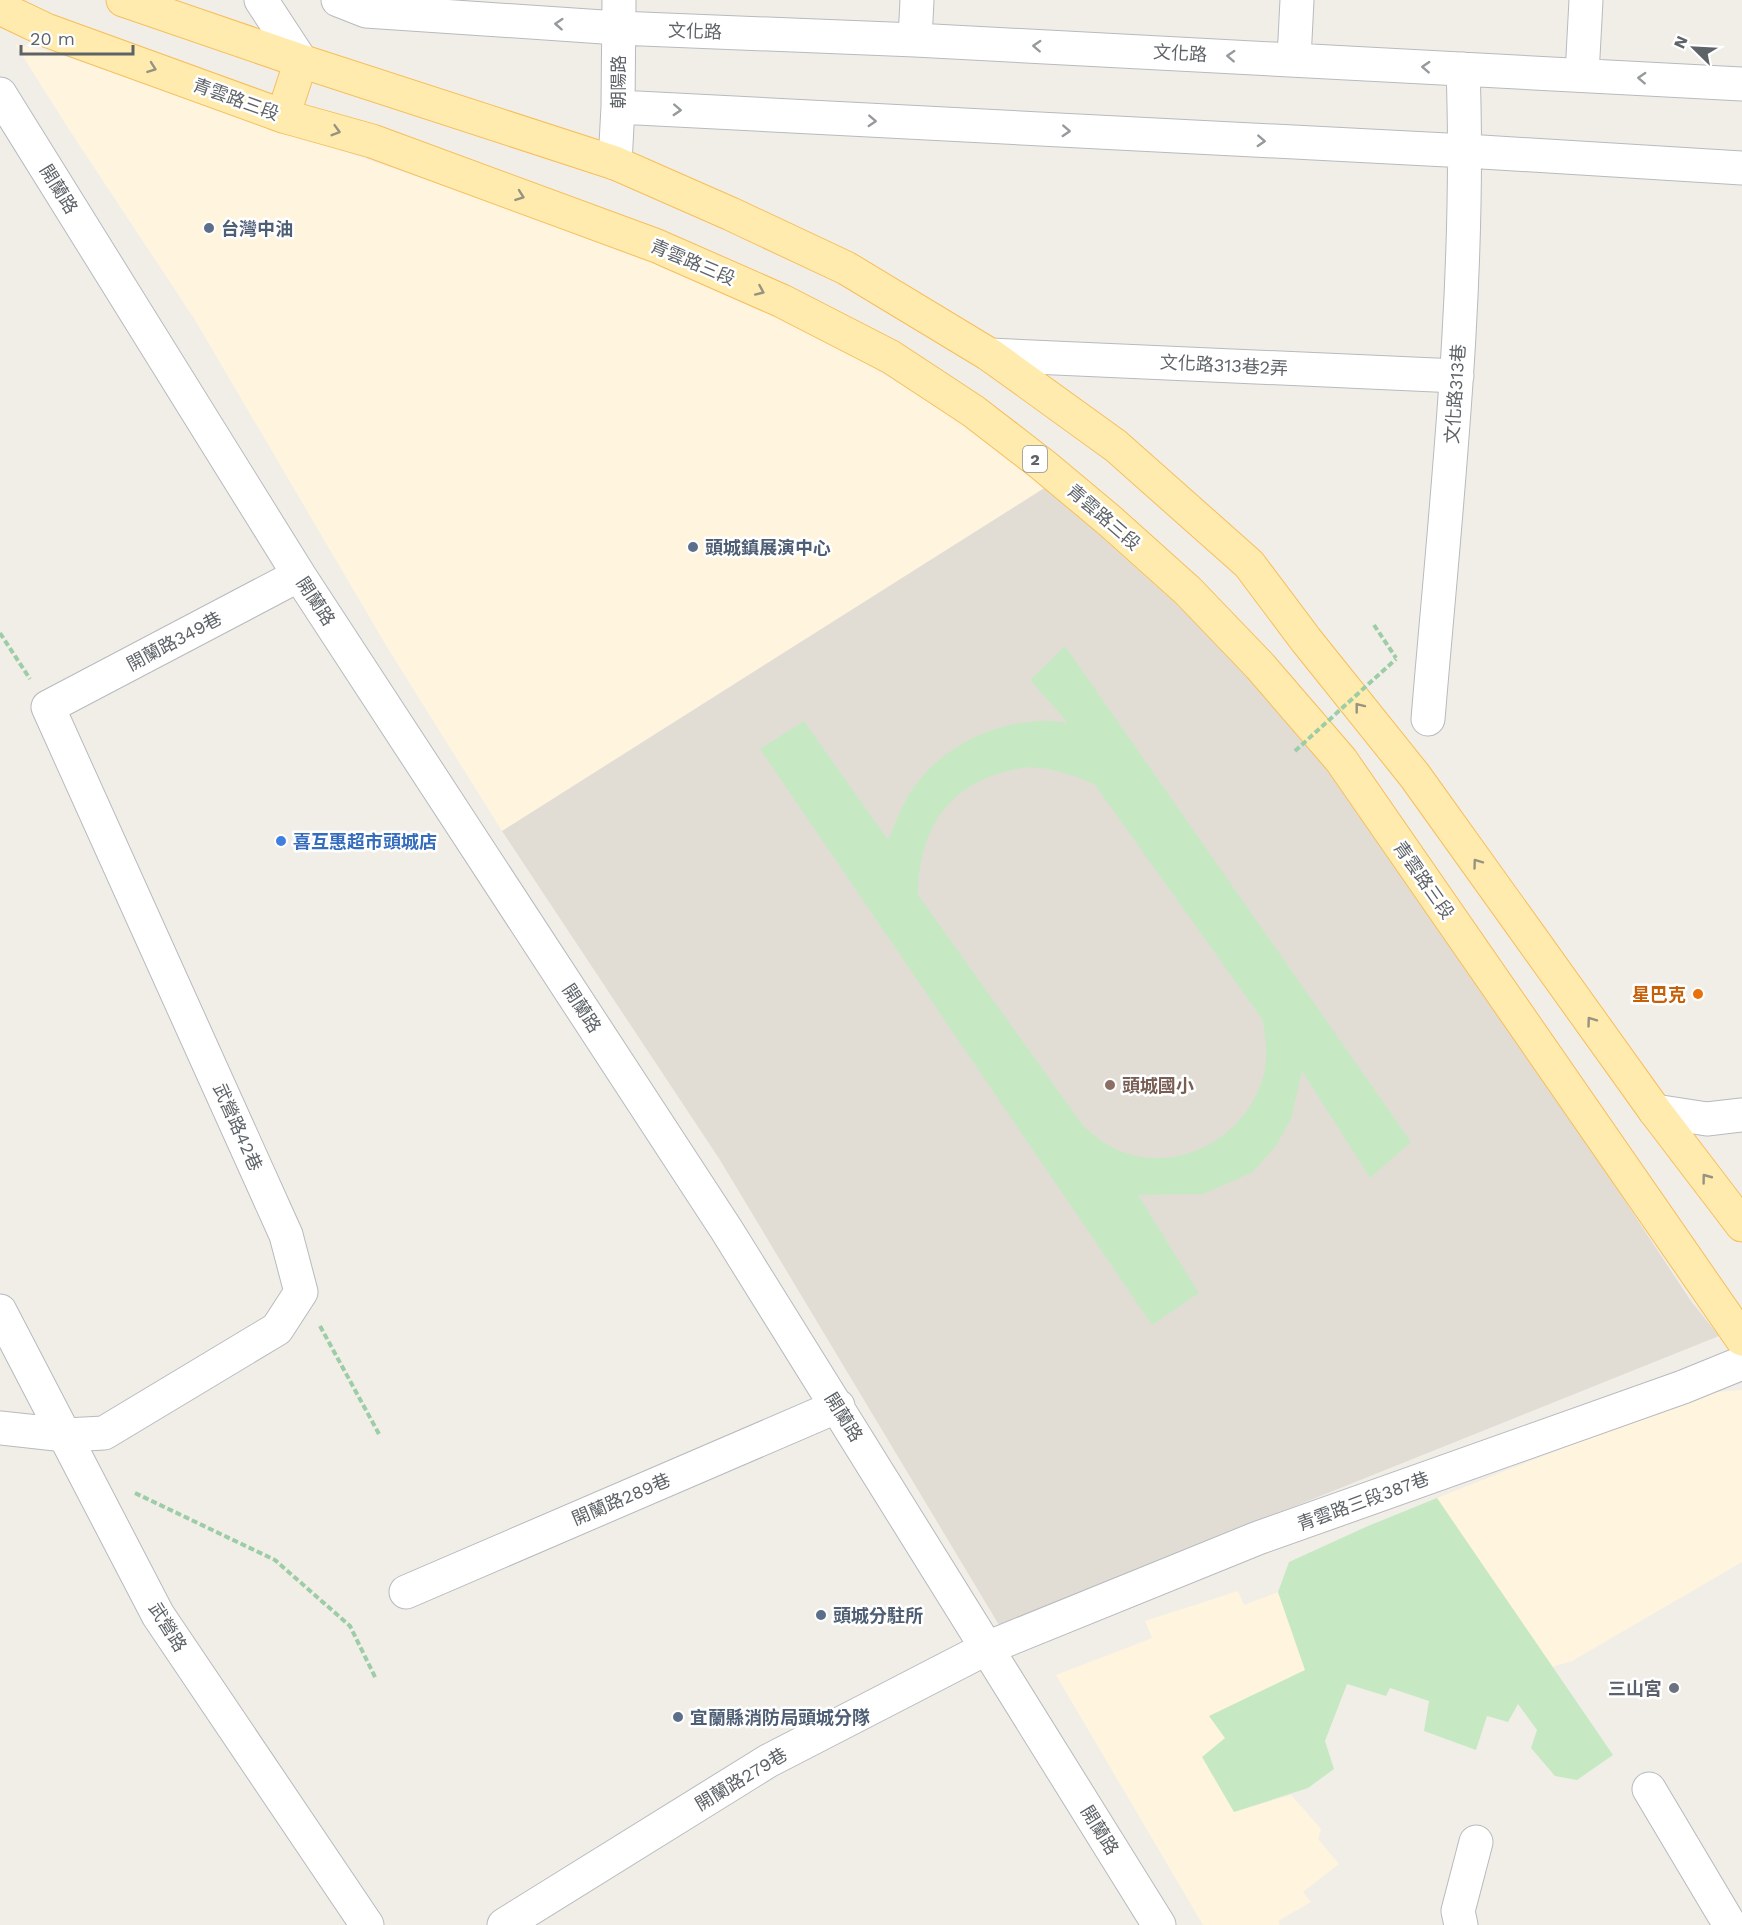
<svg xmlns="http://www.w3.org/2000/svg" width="1742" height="1925" viewBox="0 0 1742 1925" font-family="'Work Sans','Noto Sans TC',sans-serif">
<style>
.commercial{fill:#fff4de}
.education{fill:#e1ddd5}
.green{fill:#c6e9c3;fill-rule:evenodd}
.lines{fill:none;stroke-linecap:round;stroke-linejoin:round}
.minor-casing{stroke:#b7babe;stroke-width:35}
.major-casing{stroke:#f7be5a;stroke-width:35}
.path{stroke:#9ccda6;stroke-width:4;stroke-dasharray:6 3;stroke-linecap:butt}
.minor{stroke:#fff;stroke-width:33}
.major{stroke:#ffebae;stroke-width:33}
.path-bridge{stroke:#9ccda6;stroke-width:4;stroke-dasharray:6 3;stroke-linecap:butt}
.oneway{stroke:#969a9d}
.oneway2{stroke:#969380}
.service-dot{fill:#5c6f8a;stroke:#fff;stroke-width:2}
.shop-dot{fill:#3f7fe0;stroke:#fff;stroke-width:2}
.food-dot{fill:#e8710a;stroke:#fff;stroke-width:2}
.education-dot{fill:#8d6e63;stroke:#fff;stroke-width:2}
.worship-dot{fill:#6b7280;stroke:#fff;stroke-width:2}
.labels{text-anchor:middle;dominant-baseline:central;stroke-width:5;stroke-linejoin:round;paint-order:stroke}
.shield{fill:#fff;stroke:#8e9295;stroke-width:1.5}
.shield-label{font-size:16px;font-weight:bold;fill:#5e6368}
.street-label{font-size:18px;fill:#5e6368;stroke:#fff}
.service-label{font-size:18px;font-weight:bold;fill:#4e5e75;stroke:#fff;text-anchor:start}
.shop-label{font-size:18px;font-weight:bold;fill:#366cbe;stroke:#fff;text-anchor:start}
.food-label{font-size:18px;font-weight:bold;fill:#c56008;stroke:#fff;text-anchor:end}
.education-label{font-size:18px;font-weight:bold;fill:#785e54;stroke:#fff;text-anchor:start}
.worship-label{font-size:18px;font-weight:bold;fill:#5b616d;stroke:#fff;text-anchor:end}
</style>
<rect width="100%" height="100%" fill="#f1eee7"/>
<!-- commercial -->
<path class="commercial" d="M 15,44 L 55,53 L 139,81 L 637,252 L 800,325 L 953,415 L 1046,487 L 502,831 L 387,647 L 195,320 L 70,131 Z
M 1742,1390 L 1742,1562 L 1572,1661 L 1552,1667 L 1437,1498 L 1703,1393 Z
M 1238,1591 L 1244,1605 L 1278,1592 L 1305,1670 L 1210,1716 L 1225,1738 L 1234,1812 L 1291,1795 L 1321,1829 L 1318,1839 L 1339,1864 L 1303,1892 L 1311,1902 L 1278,1921 L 1280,1925 L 1203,1925 L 1056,1675 L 1152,1638 L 1145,1621 Z"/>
<!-- education -->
<path class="education" d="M 1046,487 L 1205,630 L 1342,779 L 1499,1010 L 1691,1301 L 1719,1336 L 999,1625 L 720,1160 L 502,831 Z"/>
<!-- green -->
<path class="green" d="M 1065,646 L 1411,1142 L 1370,1178 L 1302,1071 L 1291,1119 L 1276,1146 L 1253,1172 L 1203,1194 L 1138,1195 L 1199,1293 L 1152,1325 L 760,749 L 804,721 L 888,840 C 895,825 900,809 909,794 C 937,750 988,723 1040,721 C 1049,720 1059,722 1068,723 L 1030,680 ZM 1030,767 C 1054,769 1073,774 1095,785 L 1262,1019 C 1267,1042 1269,1064 1260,1086 C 1239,1142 1174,1174 1118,1150 C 1105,1144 1095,1136 1084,1127 L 918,895 C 919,821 956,776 1030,767 Z
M 1437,1498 L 1613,1755 L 1577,1780 L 1555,1776 L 1531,1748 L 1537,1730 L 1518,1704 L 1508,1722 L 1487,1716 L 1476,1750 L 1424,1731 L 1429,1701 L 1390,1688 L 1386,1696 L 1347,1684 L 1325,1741 L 1334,1769 L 1308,1788 L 1234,1812 L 1202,1757 L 1225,1738 L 1209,1716 L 1305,1670 L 1278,1592 L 1289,1562 L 1368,1526 Z"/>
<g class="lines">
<defs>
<path id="minor" d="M 261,0 L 301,61
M 338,0 L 366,11 L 618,28 L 915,40 L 1742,84
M 915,40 L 917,0
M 1294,59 L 1297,0
M 1582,75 L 1586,0
M 0,94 L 299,575 L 726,1229 L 1159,1925
M 618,107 L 1466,151 L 1742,168
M 615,163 L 618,107 L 619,0
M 990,355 L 1457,376
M 1428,719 C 1446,503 1471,286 1463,69
M 1655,1111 L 1707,1119 L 1742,1115
M 0,1311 L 158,1615 L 367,1925
M 0,1428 L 65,1435 L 104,1433 L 277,1329 L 301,1292 L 286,1235 L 48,707 L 299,575
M 406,1592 L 838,1406
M 1649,1789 L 1730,1925
M 504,1925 L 768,1761 L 987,1648 L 1258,1538 L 1683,1387 L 1742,1363
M 1461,1925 L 1458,1911 L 1476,1842"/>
<path id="major" d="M 123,0 L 301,61 L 615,163 L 731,214 L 846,268 L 990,355 L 1116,446 L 1249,564 L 1306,640 L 1415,776 L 1655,1111 L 1742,1225
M 0,8 L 46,30 L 283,116 L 372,141 L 657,246 L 782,301 L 891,357 L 973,411 L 1043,465 L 1110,521 L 1188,591 L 1260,666 L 1341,760 L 1742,1339
M 283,116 L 301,61"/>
</defs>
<!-- minor casing -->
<use href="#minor" class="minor-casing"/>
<!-- major casing -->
<use href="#major" class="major-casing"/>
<!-- path -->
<path class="path" d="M 1374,625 L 1396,658
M 0,633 L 30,679
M 320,1326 L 379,1434
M 135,1493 L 275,1560 L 350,1626 L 376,1679"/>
<!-- minor -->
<use href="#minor" class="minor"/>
<!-- major -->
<use href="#major" class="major"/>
<!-- path-bridge -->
<path class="path-bridge" d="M 1295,751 L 1396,659"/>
</g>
<!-- one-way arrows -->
<defs><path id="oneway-chevron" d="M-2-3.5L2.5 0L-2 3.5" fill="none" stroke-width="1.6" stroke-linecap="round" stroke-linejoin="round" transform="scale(1.5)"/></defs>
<g class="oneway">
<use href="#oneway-chevron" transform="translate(559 24) rotate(-176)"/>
<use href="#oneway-chevron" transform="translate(1037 46) rotate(-177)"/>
<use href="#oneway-chevron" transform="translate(1231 56) rotate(-177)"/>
<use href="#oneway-chevron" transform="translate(1426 67) rotate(-177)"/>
<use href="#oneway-chevron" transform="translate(1642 78) rotate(-177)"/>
<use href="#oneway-chevron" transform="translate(677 110) rotate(3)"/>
<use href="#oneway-chevron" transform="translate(872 121) rotate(3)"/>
<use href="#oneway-chevron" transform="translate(1066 131) rotate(3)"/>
<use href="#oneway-chevron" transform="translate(1261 141) rotate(3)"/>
</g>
<g class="oneway2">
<use href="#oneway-chevron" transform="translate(152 68) rotate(20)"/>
<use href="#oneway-chevron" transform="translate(336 131) rotate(16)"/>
<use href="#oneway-chevron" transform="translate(520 196) rotate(20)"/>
<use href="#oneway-chevron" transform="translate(760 291) rotate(24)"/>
<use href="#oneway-chevron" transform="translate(1359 707) rotate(-128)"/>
<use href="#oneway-chevron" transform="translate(1477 863) rotate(-126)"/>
<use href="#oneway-chevron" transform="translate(1591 1021) rotate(-126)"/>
<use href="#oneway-chevron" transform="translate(1706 1178) rotate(-127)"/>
</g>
<!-- markers -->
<g class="service-dot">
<circle cx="209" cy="228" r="6"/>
<circle cx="693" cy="547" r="6"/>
<circle cx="821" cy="1615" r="6"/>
<circle cx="678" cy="1717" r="6"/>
</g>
<circle class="shop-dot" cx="281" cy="841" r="6"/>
<circle class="food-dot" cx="1698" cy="994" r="6"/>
<circle class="education-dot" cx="1110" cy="1085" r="6"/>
<circle class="worship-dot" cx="1674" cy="1688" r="6"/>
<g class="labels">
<!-- shield labels -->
<rect class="shield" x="1023" y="446" width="24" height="26" rx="4.5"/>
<g class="shield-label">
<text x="1035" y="459">2</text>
</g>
<!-- street labels -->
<g class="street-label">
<text transform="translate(695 31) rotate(2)">文化路</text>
<text transform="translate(1180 53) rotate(3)">文化路</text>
<text transform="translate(618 82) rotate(-90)">朝陽路</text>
<text transform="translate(236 99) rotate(20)">青雲路三段</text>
<text transform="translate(59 189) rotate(58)">開蘭路</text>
<text transform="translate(693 262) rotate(23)">青雲路三段</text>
<text transform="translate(1224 365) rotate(3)">文化路313巷2弄</text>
<text transform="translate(1455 394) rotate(-86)">文化路313巷</text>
<text transform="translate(1104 517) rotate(41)">青雲路三段</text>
<text transform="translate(316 601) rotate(57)">開蘭路</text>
<text transform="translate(174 641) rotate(-28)">開蘭路349巷</text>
<text transform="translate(1424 880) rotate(55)">青雲路三段</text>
<text transform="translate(582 1008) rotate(57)">開蘭路</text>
<text transform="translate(238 1127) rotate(66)">武營路42巷</text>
<text transform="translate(844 1417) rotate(58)">開蘭路</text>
<text transform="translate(621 1499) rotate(-23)">開蘭路289巷</text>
<text transform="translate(1363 1501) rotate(-20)">青雲路三段387巷</text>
<text transform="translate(168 1627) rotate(58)">武營路</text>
<text transform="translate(741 1779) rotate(-31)">開蘭路279巷</text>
<text transform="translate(1100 1830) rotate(58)">開蘭路</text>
</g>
<!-- service labels -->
<g class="service-label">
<text x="221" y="228">台灣中油</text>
<text x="705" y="547">頭城鎮展演中心</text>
<text x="833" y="1615">頭城分駐所</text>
<text x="690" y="1717">宜蘭縣消防局頭城分隊</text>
</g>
<!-- shop labels -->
<g class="shop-label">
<text x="293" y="841">喜互惠超市頭城店</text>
</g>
<!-- food labels -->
<g class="food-label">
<text x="1686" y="994">星巴克</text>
</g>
<!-- education labels -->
<g class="education-label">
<text x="1122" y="1085">頭城國小</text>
</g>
<!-- worship labels -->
<g class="worship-label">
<text x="1662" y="1688">三山宮</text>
</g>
</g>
<!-- north arrow -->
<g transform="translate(1694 48) rotate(294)" stroke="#ffffff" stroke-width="4.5" paint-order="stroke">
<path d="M0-4.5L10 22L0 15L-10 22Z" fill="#5e6368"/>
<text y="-9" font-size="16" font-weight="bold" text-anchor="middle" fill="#5e6368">N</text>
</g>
<!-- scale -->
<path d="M21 45v9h112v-9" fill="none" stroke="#5e6368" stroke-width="3"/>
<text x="30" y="45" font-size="18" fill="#5e6368" stroke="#ffffff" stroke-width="4.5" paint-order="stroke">20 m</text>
</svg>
